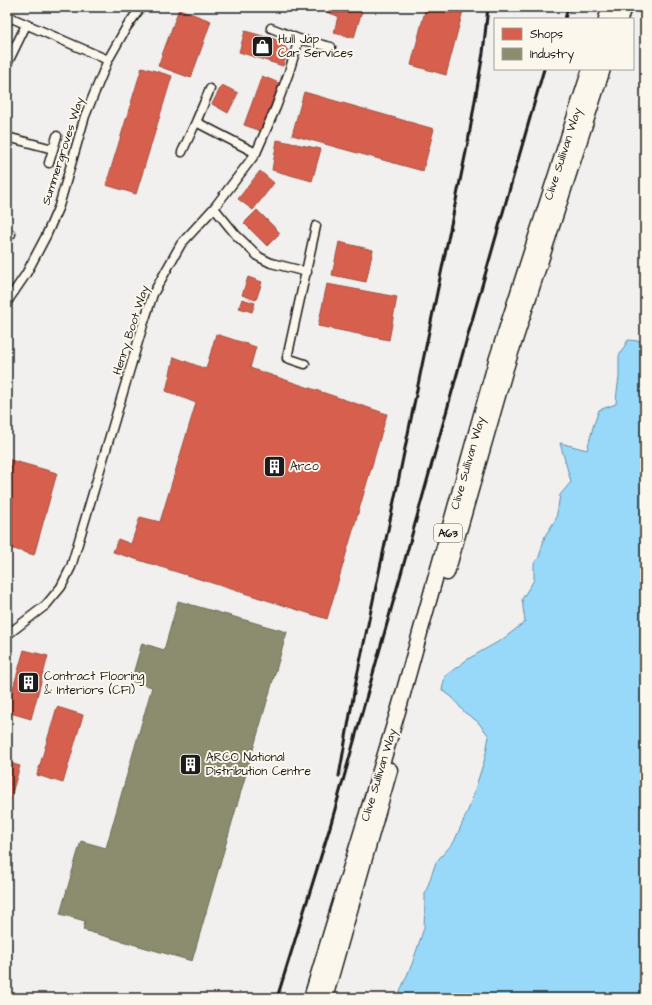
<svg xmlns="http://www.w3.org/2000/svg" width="652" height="1005" viewBox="0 0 652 1005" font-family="'Architects Daughter',sans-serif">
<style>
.water{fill:#98d9fa;stroke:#668da1}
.shops{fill:#d6604d;stroke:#9e4c3e}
.industry{fill:#8c8c6e;stroke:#6a6a55}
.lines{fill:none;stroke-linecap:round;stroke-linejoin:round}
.minor-casing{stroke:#1c1c1c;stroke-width:11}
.trunk-casing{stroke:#1c1c1c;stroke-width:17}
.minor{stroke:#fbf7ec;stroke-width:8}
.trunk{stroke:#fbf7ec;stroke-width:14}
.rail{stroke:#1c1c1c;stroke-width:3}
.labels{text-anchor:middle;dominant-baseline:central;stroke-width:4;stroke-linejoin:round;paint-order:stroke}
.shield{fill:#fbf7ec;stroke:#5f5e5a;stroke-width:1}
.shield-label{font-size:11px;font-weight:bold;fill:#1c1c1c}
.poi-label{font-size:12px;fill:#1c1c1c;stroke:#fbf7ec;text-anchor:start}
.street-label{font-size:12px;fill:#1c1c1c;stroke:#fbf7ec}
</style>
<rect width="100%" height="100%" fill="#f1f0ef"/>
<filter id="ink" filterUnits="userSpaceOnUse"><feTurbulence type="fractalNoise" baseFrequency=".025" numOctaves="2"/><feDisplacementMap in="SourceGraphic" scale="8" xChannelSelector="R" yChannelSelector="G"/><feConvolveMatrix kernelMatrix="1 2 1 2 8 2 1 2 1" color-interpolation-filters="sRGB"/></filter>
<g filter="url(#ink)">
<!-- water -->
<path class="water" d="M 645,339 L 645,998 L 397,998 L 412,964 L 424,928 L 425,902 L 425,894 L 436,862 L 454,842 L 469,808 L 485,758 L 489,736 L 477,721 L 464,712 L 452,697 L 442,690 L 445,676 L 468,659 L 503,639 L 525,622 L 522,599 L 534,580 L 534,564 L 536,560 L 539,557 L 545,536 L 556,519 L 560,495 L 571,482 L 560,443 L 587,450 L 593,427 L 599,410 L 616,404 L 617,391 L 619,377 L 619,356 L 628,340 L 639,341 Z"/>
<!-- shops -->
<path class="shops" d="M 327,7 L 363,7 L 354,38 L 334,33 L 338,16 L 326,12 Z
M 426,7 L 464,7 L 446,75 L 411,65 Z
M 179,9 L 211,21 L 191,78 L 158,66 Z
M 245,31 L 281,41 L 288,51 L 283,66 L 239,52 Z
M 142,67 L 172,76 L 136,194 L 106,185 Z
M 262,76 L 279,83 L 261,131 L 244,125 Z
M 222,85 L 238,93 L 228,113 L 212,104 Z
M 304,92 L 434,129 L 423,171 L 292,135 Z
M 277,140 L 321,149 L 312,181 L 272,170 Z
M 260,171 L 274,183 L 253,210 L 238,199 Z
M 257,210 L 280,233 L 267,246 L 244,223 Z
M 339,242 L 373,250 L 366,282 L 332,275 Z
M 248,277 L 262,282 L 256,300 L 242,295 Z
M 327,284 L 397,297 L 389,340 L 318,326 Z
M 242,299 L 255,303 L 252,312 L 239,308 Z
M 216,334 L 256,347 L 250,368 L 387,414 L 327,619 L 113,552 L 118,539 L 131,544 L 140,517 L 160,522 L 196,403 L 166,391 L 174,357 L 206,369 Z
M 7,459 L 57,473 L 34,555 L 7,547 Z
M 24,650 L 48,656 L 31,719 L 7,712 L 7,709 Z
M 57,707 L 83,715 L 63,783 L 37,775 Z
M 7,762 L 20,766 L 8,807 L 7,806 Z"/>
<!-- industry -->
<path class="industry" d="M 178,601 L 287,632 L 192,961 L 83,930 L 85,921 L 60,914 L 81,841 L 106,848 L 152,687 L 131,681 L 142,643 L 164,650 Z"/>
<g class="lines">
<defs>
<path id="minor" d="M 7,16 L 108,60
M 271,28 L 299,39 L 331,47
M 7,63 L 9,60 L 26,25
M 196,122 L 256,153
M 7,137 L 53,149
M 182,152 L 196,122 L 210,89
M 49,163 L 57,136
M 214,208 L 236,235 L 259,257 L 271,263 L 307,272
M 7,233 L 11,234
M 7,302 L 26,274 L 46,236 L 59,206 L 85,116 L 108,60 L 126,28 L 141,7
M 305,364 L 287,358 L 316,226
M 7,635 L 46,605 L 61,587 L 71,567 L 143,325 L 153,294 L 181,244 L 214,208 L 256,153 L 276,107 L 289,72 L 299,39"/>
<path id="trunk" d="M 606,19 L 610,7
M 620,19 L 624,7
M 447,573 L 506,368 L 603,69
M 311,998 L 399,708 L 496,361 L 590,69
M 325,998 L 390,770"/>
</defs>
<!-- minor casing -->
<use href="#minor" class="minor-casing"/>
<!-- trunk casing -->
<use href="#trunk" class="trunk-casing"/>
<!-- minor -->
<use href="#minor" class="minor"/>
<!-- trunk -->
<use href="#trunk" class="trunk"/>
<!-- rail -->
<path class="rail" d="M 565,19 L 568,7
M 339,776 L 356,681 L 397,487 L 468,142 L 483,53 L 488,7
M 277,998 L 330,827 L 471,324 L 544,69"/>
</g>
</g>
<!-- icons -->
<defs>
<symbol id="shop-square" viewBox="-11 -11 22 22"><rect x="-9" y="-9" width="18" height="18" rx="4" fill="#1c1c1c" stroke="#fbf7ec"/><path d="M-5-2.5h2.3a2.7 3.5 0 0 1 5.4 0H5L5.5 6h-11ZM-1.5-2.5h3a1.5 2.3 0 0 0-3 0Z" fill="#fff"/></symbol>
<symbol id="building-square" viewBox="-11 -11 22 22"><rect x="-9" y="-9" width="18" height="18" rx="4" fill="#1c1c1c" stroke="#fbf7ec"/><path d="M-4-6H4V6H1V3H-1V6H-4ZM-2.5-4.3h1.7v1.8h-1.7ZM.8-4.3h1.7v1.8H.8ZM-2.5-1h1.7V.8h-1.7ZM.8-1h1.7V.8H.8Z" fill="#fff"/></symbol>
</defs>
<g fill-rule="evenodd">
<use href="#shop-square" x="250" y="34" width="25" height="25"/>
<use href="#building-square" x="262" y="454" width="25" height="25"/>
<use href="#building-square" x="16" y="670" width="25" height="25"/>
<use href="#building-square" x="178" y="752" width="25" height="25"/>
</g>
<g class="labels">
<!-- shield labels -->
<rect class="shield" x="434" y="524" width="28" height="18" rx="3"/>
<g class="shield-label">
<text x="448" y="533">A63</text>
</g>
<!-- poi labels -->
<g class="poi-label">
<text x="278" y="39">Hull Jap<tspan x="278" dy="14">Car Services</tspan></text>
<text x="290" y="466">Arco</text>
<text x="44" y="676">Contract Flooring<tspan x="44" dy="14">&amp; Interiors (CFI)</tspan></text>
<text x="206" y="757">ARCO National<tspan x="206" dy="14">Distribution Centre</tspan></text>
</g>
<!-- street labels -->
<g class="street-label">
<text transform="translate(63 151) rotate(-72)">Summergroves Way</text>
<text transform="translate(563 154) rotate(-72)">Clive Sullivan Way</text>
<text transform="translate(131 330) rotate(-72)">Henry Boot Way</text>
<text transform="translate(468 463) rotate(-74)">Clive Sullivan Way</text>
<text transform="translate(379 775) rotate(-73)">Clive Sullivan Way</text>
</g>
</g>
<!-- margin -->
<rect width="652" height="1005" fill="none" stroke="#fbf7ec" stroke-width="24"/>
<rect x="12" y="12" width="628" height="981" fill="none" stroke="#1c1c1c" stroke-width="1.5" filter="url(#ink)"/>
<!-- legend -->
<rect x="494" y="18" width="140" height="52" fill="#fbf7ec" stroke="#a29f99"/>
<rect x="502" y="28" width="20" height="12" fill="#d6604d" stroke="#a29f99"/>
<text x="530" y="38" font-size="12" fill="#1c1c1c">Shops</text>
<rect x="502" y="48" width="20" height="12" fill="#8c8c6e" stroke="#a29f99"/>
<text x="530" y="58" font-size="12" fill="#1c1c1c">Industry</text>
</svg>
